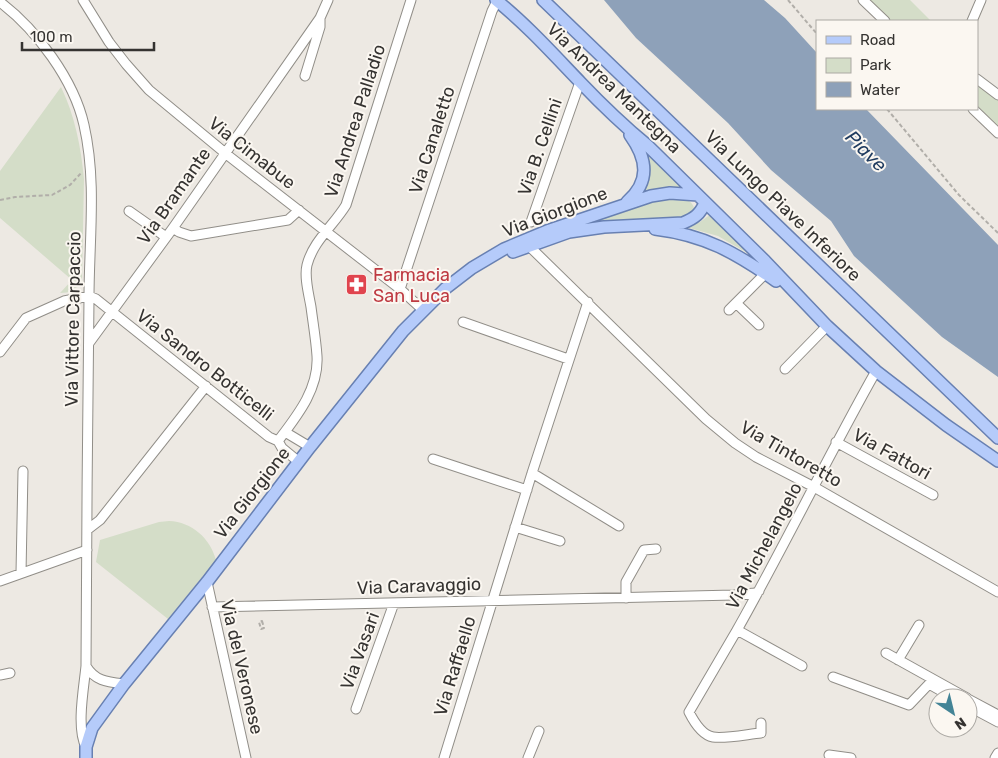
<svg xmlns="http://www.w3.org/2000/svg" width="998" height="758" viewBox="0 0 998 758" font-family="Rubik,sans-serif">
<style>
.green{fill:#d4ddc8}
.water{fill:#8ea1b9}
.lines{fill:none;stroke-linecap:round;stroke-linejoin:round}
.minor-casing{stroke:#918e88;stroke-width:11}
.major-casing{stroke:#6880b2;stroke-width:14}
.path{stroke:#b1aea9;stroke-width:2;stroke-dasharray:4 2.5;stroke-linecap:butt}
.minor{stroke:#fff;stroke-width:9}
.major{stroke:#b5cbfa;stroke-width:11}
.labels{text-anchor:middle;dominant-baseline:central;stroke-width:4;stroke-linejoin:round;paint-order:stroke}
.street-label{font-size:18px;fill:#353331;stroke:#fbf7f1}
.health-label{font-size:18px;fill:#be3a42;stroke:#fbf7f1;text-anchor:start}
.water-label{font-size:19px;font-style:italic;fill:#203c60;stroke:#fbf7f1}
</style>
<rect width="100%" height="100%" fill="#ede9e3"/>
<!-- green -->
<path class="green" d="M 870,0 L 910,0 L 931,21 L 891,21 Z
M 977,85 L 998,100 L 998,127 L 977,106 Z
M 61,87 C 75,116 81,147 84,179 L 82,282 C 75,290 70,293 60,293 L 72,280 L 0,218 L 0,171 Z
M 644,148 L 685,188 L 669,188 L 638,195 Z
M 659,197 C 673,198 692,194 695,211 L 689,217 L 678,218 L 616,221 L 580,225 Z
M 711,214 L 750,252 L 749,254 L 718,236 L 686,227 L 700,222 Z
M 169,521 C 192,522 210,538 216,560 L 168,619 L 96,562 L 100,540 L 159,522 Z"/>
<!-- water -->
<path class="water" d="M 604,0 L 764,0 L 785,18 L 817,53 L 817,109 L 866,109 L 998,245 L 998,377 L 942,337 L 854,256 L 831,221 L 771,170 L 728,123 L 636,38 Z"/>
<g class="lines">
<defs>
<path id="minor" d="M 83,0 L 109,42 L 126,64 L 149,90 L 230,157 L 400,289 L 423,310
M 863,0 L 885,21
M 0,2 C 36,29 74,80 84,125 C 97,182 89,240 89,298 C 88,421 86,543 86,666 C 84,687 76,728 86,747
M 972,21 L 981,0
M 305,76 L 320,27 L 320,18 L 328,0
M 977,79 L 998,95
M 973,109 L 998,133
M 129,211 L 166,237
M 531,222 L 580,82
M 173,228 L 179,232 L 191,236 L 288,220 L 299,210
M 529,246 L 706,419 L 735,443 L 756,457 L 814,487 L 998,592
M 400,289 L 492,11 L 497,1
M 736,303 L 759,325
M 729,310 L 766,273
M 463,322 L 568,359
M 89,343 L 173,228 L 320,18
M 0,352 L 26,318 L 64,301 L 89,296 L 96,299 L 269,437 L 278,441 L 282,448 L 299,462
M 785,369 L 827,326
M 285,432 L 310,447
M 278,441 C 297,416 319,389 317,356 C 316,340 313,323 311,307 C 309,295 304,277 307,265 C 313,241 334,225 346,205 L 411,0
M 836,442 L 933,495
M 433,459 L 527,490
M 532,473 L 619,526
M 515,527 L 560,541
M 87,530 L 100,520 L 206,386
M 21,573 L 23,471
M 0,581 L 87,550
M 207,582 L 246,758
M 626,598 L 626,582 L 644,550 L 656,549
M 212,607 L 734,595 L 755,593 L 759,591
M 737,630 L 689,712 C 694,722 702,735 713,737 C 725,739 749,734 761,733 L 761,723
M 886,653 L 967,698
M 898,660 L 919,625
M 86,666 C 95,681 107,682 124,684
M 802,666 L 737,630 C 785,545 828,456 876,371
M 0,675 L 10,673
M 833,677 L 909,705 L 929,684 L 954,698
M 968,699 L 998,715
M 968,706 L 998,722
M 356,709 L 394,603
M 829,755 L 851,758
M 444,758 L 532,473 L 588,302
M 528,758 L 539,731
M 995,758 L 998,753"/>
<path id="major" d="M 496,0 C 527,25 553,54 581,83 C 602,105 624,126 648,146 L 765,261 L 827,326 L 876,371 L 946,425 L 998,461
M 543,0 L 998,438
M 627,202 C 650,182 648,160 630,135
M 655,229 C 705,235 736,253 776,281
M 513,252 L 569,232 L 604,227 L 683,223 C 695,218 700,214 705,203
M 86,758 L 86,747 L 92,728 L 124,684 L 207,582 L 310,447 L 403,331 L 446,288 L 472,268 L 504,249 L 547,231 L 651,196 L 670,193 L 698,195"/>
</defs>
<!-- minor casing -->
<use href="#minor" class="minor-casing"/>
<!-- major casing -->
<use href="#major" class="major-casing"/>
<!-- path -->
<path class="path" d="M 788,0 L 817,34
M 887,109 L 959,195 L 998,233
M 0,200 L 15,197 L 52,195 L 70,185 L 82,172
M 262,621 L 264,628 L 261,629 L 259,622 Z"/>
<!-- minor -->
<use href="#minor" class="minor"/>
<!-- major -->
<use href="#major" class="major"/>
</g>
<!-- icons -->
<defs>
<symbol id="pharmacy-square" viewBox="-11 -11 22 22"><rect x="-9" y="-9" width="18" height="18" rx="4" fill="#e0444e" stroke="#fbf7f1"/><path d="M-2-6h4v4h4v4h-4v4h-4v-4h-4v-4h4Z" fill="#fff"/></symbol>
</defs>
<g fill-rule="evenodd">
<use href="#pharmacy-square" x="344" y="272" width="25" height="25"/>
</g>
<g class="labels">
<!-- street labels -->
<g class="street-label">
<text transform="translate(614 88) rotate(44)">Via Andrea Mantegna</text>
<text transform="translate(355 121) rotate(-72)">Via Andrea Palladio</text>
<text transform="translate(432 140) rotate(-72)">Via Canaletto</text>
<text transform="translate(540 147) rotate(-71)">Via B. Cellini</text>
<text transform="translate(252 153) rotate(38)">Via Cimabue</text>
<text transform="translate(174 196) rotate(-55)">Via Bramante</text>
<text transform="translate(783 206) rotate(44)">Via Lungo Piave Inferiore</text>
<text transform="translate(555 212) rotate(-21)">Via Giorgione</text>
<text transform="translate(73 319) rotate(-89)">Via Vittore Carpaccio</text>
<text transform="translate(205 365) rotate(38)">Via Sandro Botticelli</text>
<text transform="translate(791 454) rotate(30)">Via Tintoretto</text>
<text transform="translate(892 454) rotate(29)">Via Fattori</text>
<text transform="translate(252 493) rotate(-52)">Via Giorgione</text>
<text transform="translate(764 546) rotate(-62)">Via Michelangelo</text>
<text transform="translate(419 586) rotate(-2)">Via Caravaggio</text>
<text transform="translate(360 651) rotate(-70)">Via Vasari</text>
<text transform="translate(455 666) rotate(-73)">Via Raffaello</text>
<text transform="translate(242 667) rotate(77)">Via del Veronese</text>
</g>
<!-- health labels -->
<g class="health-label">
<text x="373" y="275">Farmacia<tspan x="373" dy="21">San Luca</tspan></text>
</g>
<!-- water labels -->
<g class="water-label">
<text transform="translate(866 151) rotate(45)">Piave</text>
</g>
</g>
<!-- legend -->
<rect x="816" y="20" width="162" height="90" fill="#fbf7f1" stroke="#aca9a4"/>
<rect x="826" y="36" width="25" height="8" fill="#b5cbfa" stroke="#aca9a4"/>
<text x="860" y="45" font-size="15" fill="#353331">Road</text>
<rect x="826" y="58" width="25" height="15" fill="#d4ddc8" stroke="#aca9a4"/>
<text x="860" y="70" font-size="15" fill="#353331">Park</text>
<rect x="826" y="82" width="25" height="15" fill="#8ea1b9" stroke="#aca9a4"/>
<text x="860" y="95" font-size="15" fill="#353331">Water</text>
<!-- north arrow -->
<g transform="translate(953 713) rotate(145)"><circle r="24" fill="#fbf7f1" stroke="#aca9a4"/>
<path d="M0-4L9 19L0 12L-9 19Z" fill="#438496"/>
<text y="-8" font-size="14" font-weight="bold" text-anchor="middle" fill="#353331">N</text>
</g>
<!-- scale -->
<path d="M22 42v8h132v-8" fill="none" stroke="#353331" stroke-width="2.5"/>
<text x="30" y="42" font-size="15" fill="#353331" stroke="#fbf7f1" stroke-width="4" paint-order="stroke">100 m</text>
</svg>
